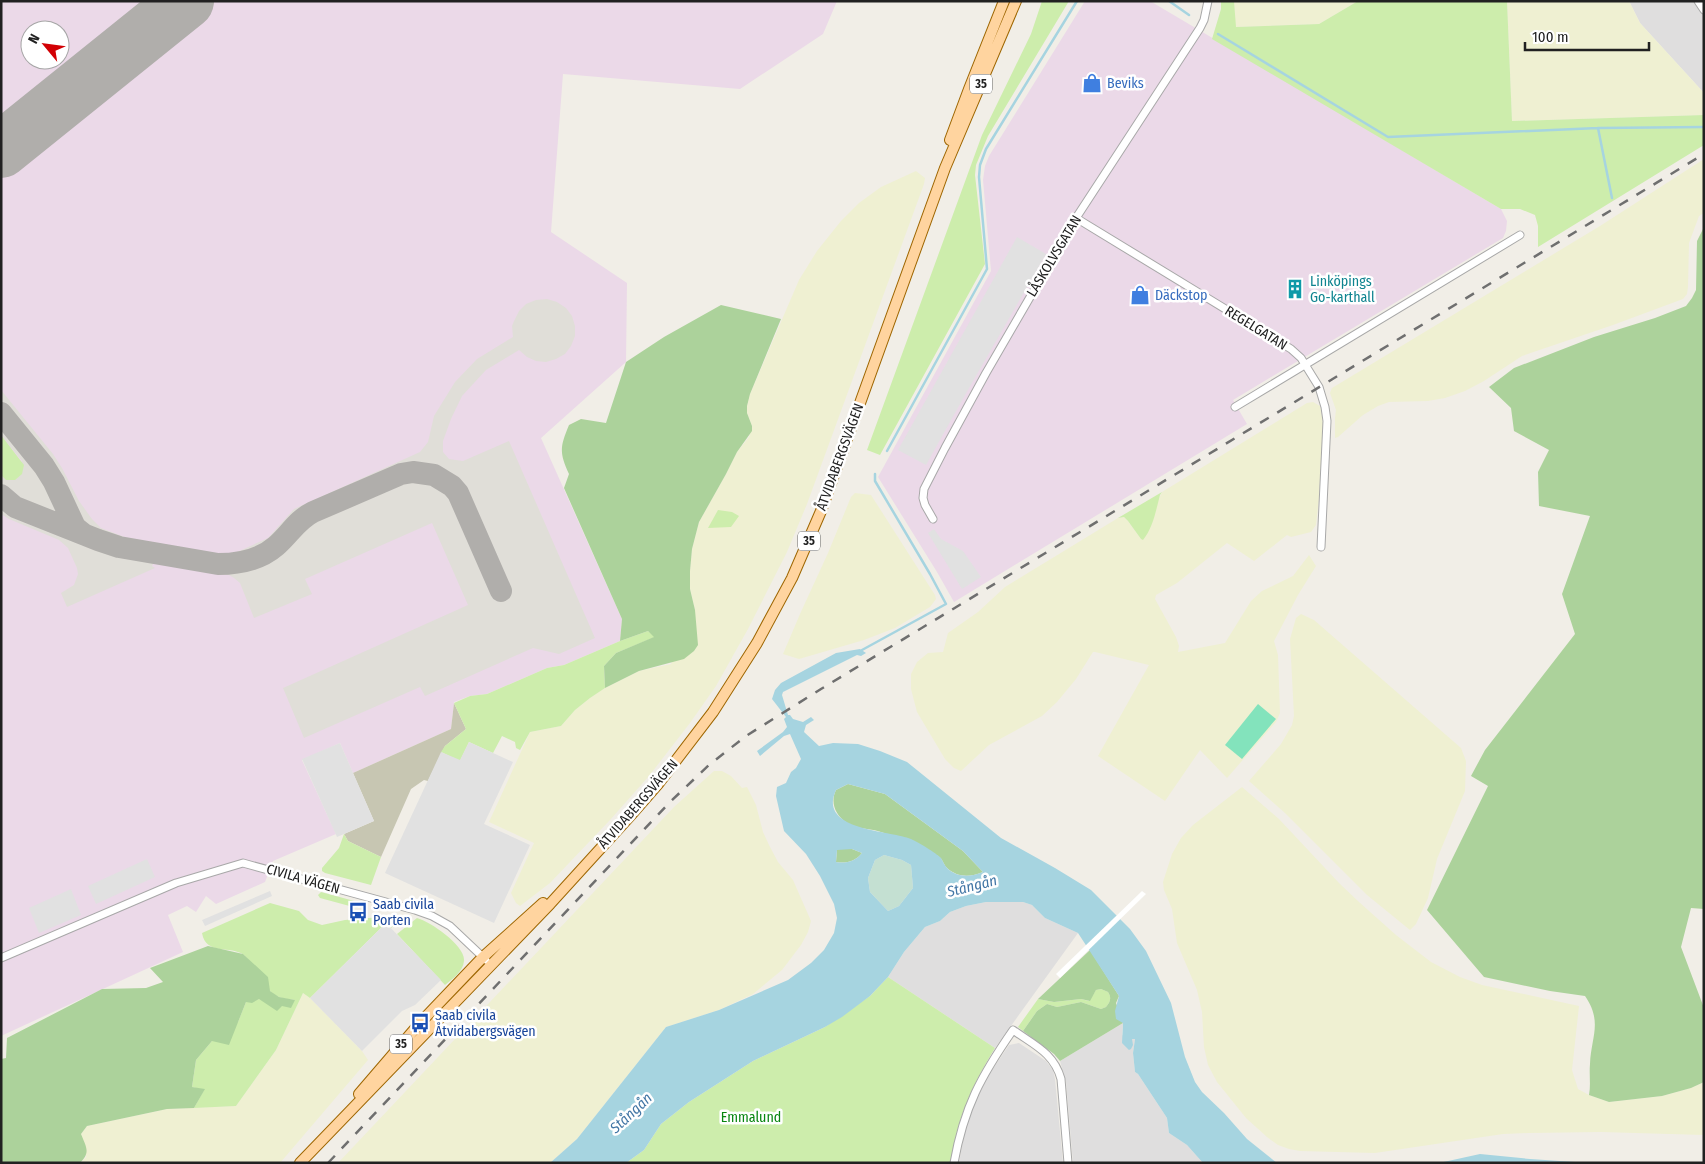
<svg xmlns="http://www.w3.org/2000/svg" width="1705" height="1164" viewBox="0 0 1705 1164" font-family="'Fira Sans Condensed',sans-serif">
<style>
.residential{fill:#dfdede}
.industrial{fill:#ebd9e8;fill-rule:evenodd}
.airport{fill:#e0ded8}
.construction{fill:#c7c6b2}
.farmland{fill:#eff0d2}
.grass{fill:#cdedac}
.forest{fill:#acd29b}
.wetland{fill:#c4e0d2}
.pitch{fill:#83e3bc}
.parking{fill:#e1e1e1}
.water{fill:#a6d4e0;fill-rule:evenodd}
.pier{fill:#fff}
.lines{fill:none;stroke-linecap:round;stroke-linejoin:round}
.stream{stroke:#a6d4e0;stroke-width:2.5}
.taxiway{stroke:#b0aeab;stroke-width:22}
.runway{stroke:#b0aeab;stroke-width:56}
.minor-casing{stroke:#a8a8a8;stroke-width:9}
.primary-casing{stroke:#9e6600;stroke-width:12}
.minor{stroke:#fff;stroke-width:7}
.primary{stroke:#ffd49f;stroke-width:10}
.rail{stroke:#6f6f6f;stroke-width:2.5;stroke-dasharray:10 10;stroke-linecap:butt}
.labels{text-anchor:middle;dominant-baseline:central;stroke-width:5;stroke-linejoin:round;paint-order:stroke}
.shield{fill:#fff;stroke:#646464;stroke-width:1}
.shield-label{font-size:12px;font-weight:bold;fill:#212121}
.shop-label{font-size:14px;fill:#366cbe;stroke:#fff;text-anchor:start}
.street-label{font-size:14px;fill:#212121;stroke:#fff}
.culture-label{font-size:14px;fill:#0d838f;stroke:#fff;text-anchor:start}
.transit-label{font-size:14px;fill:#164399;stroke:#fff;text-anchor:start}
.park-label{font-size:14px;fill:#088610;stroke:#fff}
.water-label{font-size:15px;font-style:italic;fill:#4276a5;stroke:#fff}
</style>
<rect width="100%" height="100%" fill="#f1eee7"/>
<!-- residential -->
<path class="residential" d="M 1629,1 L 1704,1 L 1704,93 L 1640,23 Z
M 986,902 L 1023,902 L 1032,905 L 1045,918 L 1078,933 L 995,1048 L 888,977 L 904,952 L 925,927 L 940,921 L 950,912 L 966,906 Z
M 1123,1023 L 1122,1035 L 1132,1040 L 1132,1039 L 1135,1039 L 1133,1053 L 1135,1072 L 1138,1074 L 1167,1118 L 1169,1133 L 1187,1145 L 1203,1163 L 1073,1163 L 1066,1082 L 1060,1061 Z
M 1019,1043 L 1046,1061 L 1053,1070 L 1055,1079 L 1063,1163 L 959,1163 L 965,1129 L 974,1105 L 988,1076 L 1009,1045 Z"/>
<!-- industrial -->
<path class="industrial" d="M 1,1 L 837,1 L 823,34 L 740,89 L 563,74 L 551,232 L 627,283 L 626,362 L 541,438 L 622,619 L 620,641 L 564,665 L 547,668 L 487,694 L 470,696 L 454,702 L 451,729 L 353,773 L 340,743 L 302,760 L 336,834 L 273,861 L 265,882 L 216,904 L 206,896 L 196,912 L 187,906 L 168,915 L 183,952 L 1,1036 ZM 30,30 L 60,30 L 60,60 L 30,60 Z
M 1085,1 L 1150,1 L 1501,209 L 1507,221 L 1506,231 L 1503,238 L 1233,400 L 1247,424 L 954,602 L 937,572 L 878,477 L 991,271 L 983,180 L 985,166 L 989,156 Z"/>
<!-- airport -->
<path class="airport" d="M 547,299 L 557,302 L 566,308 L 572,316 L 575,326 L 575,336 L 571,346 L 565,354 L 556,359 L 546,362 L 536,361 L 527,357 L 519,350 L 486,370 L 462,396 L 451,419 L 443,441 L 443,452 L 449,459 L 463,461 L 509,441 L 595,638 L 559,654 L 533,648 L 425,696 L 420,687 L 304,738 L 283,688 L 468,605 L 432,523 L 305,579 L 312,594 L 254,618 L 240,583 L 234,578 L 229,575 L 154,562 L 152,566 L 155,568 L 67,607 L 61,593 L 74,585 L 78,574 L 77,568 L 68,548 L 59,540 L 9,519 L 1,514 L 1,475 L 6,480 L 22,461 L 1,435 L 1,390 L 53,454 L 62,468 L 79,501 L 92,519 L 101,528 L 127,538 L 215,553 L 235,553 L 268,538 L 294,509 L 420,452 L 428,442 L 434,416 L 455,382 L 477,359 L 513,337 L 512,326 L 514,321 L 519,311 L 526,304 L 536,300 Z"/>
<!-- construction -->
<path class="construction" d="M 454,703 L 466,729 L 445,746 L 428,781 L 424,780 L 411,789 L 381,857 L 348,841 L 344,834 L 374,821 L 353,773 L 451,729 Z"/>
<!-- farmland -->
<path class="farmland" d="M 1234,1 L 1358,1 L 1319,24 L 1235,27 Z
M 1507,1 L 1629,1 L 1640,23 L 1704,93 L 1704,115 L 1512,121 Z
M 1704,159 L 1704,213 L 1699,216 L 1689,243 L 1688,287 L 1687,294 L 1683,299 L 1613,325 L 1522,356 L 1484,381 L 1465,391 L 1445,398 L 1428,401 L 1389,402 L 1378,406 L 1363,415 L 1338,437 L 1335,438 L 1335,418 L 1336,410 L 1330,393 L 1332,388 L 1600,226 Z
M 916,171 L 925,178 L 924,184 L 807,504 L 787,552 L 748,629 L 716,686 L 690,723 L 649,776 L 610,820 L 550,883 L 520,906 L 516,903 L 511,893 L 534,843 L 489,822 L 530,732 L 561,726 L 575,710 L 590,698 L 605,688 L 639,671 L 671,664 L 695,610 L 690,589 L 690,571 L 692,549 L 699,522 L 726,474 L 737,452 L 749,437 L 752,426 L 747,413 L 747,406 L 750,394 L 799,280 L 817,251 L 841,221 L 859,203 L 881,187 Z
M 1313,402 L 1320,406 L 1323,423 L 1319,499 L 1316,525 L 1311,532 L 1291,537 L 1287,535 L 1254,561 L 1227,543 L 1177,583 L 1156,595 L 1155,599 L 1176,637 L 1179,646 L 1178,652 L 1225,643 L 1251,601 L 1262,591 L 1293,576 L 1309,555 L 1316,566 L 1298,595 L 1274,641 L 1278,655 L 1280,713 L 1276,722 L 1227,778 L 1200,750 L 1165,801 L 1098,756 L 1149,665 L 1095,652 L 1093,652 L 1076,679 L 1057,702 L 1042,716 L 989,745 L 961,771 L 954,768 L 945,759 L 917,712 L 911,689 L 911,674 L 917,662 L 928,653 L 943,652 L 948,633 L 978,612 L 1005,587 L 1118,518 L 1124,517 L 1128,521 L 1141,539 L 1162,492 L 1307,403 Z
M 855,493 L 871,495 L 935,595 L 936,599 L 930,607 L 895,628 L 864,640 L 799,659 L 783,654 L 800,614 L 828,553 L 851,497 Z
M 1301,614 L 1314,620 L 1461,748 L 1466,761 L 1465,791 L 1437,859 L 1428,898 L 1416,924 L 1410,930 L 1367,895 L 1285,813 L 1249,781 L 1281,744 L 1292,725 L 1294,716 L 1290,639 L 1296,618 Z
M 714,771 L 722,771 L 731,776 L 742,788 L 747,787 L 756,805 L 763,832 L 770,847 L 778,862 L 793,880 L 811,921 L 808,932 L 801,945 L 782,970 L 753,994 L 719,1010 L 666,1027 L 577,1139 L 550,1163 L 338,1163 L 674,807 Z
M 1242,787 L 1279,819 L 1339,883 L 1359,902 L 1396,935 L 1431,962 L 1460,977 L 1482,985 L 1579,1006 L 1572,1070 L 1578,1089 L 1589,1095 L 1609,1102 L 1662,1096 L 1691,1088 L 1704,1082 L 1704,1135 L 1601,1132 L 1529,1133 L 1503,1134 L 1375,1153 L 1300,1151 L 1289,1149 L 1278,1145 L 1267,1137 L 1246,1118 L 1217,1082 L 1208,1065 L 1204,1047 L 1202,1012 L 1197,990 L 1177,943 L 1172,909 L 1164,890 L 1163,882 L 1172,854 L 1181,838 L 1193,825 Z
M 303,993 L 310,998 L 362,1051 L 368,1060 L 280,1163 L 80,1163 L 86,1157 L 81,1134 L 87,1126 L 167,1109 L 236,1106 L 276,1050 Z"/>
<!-- grass -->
<path class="grass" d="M 1042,1 L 1069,1 L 988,136 L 976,165 L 975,175 L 985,264 L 880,455 L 867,450 L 982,135 L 1031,34 Z
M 1221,1 L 1234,1 L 1236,27 L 1319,24 L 1358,1 L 1507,1 L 1512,121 L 1704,115 L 1704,145 L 1538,247 L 1538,226 L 1535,215 L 1520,209 L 1501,209 L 1212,39 L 1221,9 Z
M 1,435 L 24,465 L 22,474 L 15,480 L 6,480 L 1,475 Z
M 1162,492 L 1160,495 C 1156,510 1153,528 1143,540 L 1141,539 L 1128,521 L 1124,517 L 1118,518 Z
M 718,510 L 732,512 L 739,516 L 731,527 L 708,528 Z
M 648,631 L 655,637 L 616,653 L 604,666 L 605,688 L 590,698 L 575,710 L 561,726 L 530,732 L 520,750 L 516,748 L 515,742 L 502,736 L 493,753 L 469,742 L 460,761 L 441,752 L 445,746 L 466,729 L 454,703 L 470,696 L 487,694 L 547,668 L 564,665 L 620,641 Z
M 344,834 L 348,841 L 381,857 L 371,885 L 325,873 L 322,871 L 322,868 L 339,848 Z
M 321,892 L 358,902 L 361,905 L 357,908 L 320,898 L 318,895 Z
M 270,903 L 299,911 L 308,920 L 322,925 L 345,920 L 404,915 L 391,928 L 386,923 L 310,998 L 303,993 L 276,1050 L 236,1106 L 194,1108 L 204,1090 L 192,1087 L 196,1060 L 212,1041 L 238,1022 L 246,1002 L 259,999 L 282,1006 L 295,1000 C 290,999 284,999 279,997 C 262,990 257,967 244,955 C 231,945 206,956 202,933 Z
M 417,918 C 431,922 466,946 464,961 C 463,972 452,979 445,985 L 397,934 Z
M 888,977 L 995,1048 C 973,1084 956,1120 951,1163 L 626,1163 L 644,1150 L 661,1124 L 689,1102 L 753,1061 L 825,1027 L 870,996 Z
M 1101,989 L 1108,992 C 1112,998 1110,1002 1106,1007 L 1101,1009 L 1081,1002 L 1057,1007 L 1047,1004 L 1037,1011 L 1023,1031 L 1018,1027 L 1038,999 L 1054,1002 L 1081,999 L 1089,1001 L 1096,990 Z"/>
<!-- forest -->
<path class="forest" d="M 1704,227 L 1704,909 L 1691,908 L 1681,947 L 1704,1008 L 1704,1082 L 1691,1088 L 1662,1096 L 1609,1102 L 1589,1095 C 1591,1085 1589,1075 1590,1064 C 1591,1037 1603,1022 1585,996 L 1550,991 L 1484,977 L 1427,910 L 1488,786 L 1471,776 L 1485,750 L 1575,634 L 1562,594 L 1590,516 L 1539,506 L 1538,472 L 1549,450 L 1514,431 L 1511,408 L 1489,387 L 1514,368 L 1594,337 L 1655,318 L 1686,306 L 1692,298 L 1696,290 L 1697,241 Z
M 721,305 L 781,319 L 750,394 L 747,406 L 747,413 L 752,426 L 752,431 L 737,452 L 726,474 L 699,522 L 692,549 L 690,571 L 690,589 L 695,610 L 698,645 L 694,651 L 684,659 L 639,671 L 605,688 L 604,666 L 616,653 L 654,637 L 648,631 L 620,641 L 622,619 L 564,488 L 569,474 C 559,452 560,447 569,425 L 581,419 L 606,423 L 626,362 L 664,337 Z
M 848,784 L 885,794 L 963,851 L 983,872 C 971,877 958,878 947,868 C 943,864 943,859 938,856 C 921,847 902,841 884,833 C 872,828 859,830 847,823 C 835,815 830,802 836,790 Z
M 837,849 L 852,849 L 862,853 C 856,861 846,864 836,862 Z
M 208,946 L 243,954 L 268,977 L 270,991 L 279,997 L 295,1000 L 291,1008 L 282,1006 L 277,1011 L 259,999 L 252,1003 L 246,1002 L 229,1045 L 212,1041 L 196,1060 L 192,1087 L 205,1089 L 194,1108 L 167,1109 L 87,1126 L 81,1134 C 86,1147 91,1152 80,1163 L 1,1163 L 1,1059 L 6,1058 L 7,1038 L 102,989 L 146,988 L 163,982 L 150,968 Z
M 1090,950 L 1119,996 L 1116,1003 L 1123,1023 L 1060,1061 L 1054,1054 L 1023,1031 L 1037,1011 L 1047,1004 L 1057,1007 L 1081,1002 L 1101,1009 L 1106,1007 C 1110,1002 1112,998 1108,992 L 1101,989 L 1096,990 L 1090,1001 L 1081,999 L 1054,1002 L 1038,999 Z"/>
<!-- wetland -->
<path class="wetland" d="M 884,855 L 902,860 L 911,865 L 913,888 L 899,906 L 888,911 L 870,892 L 868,878 L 875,860 Z"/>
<!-- pitch -->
<path class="pitch" d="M 1258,704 L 1276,719 L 1242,759 L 1225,745 Z"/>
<!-- parking -->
<path class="parking" d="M 1017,237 L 1046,254 L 965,395 L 926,465 L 898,450 Z
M 934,529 L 941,539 L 963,551 L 981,577 L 962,589 L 928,533 Z
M 469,742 L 513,762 L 484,824 L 530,845 L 494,923 L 385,873 L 441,752 L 460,760 Z
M 340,743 L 374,821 L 337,837 L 302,759 Z
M 147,859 L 155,877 L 96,904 L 88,886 Z
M 71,889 L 81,915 L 39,933 L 29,908 Z
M 270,891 L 272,896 L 205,926 L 202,920 Z
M 386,923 L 441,980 L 415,1005 L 402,1011 L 362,1051 L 310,998 Z"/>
<!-- water -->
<path class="water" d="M 860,649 L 866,653 L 861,656 L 857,655 L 783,692 L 782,695 L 788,715 L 790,715 L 793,719 L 803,722 L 811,717 L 814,720 L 806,725 L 804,732 L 819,746 L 833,743 L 858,744 L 880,751 L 907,762 L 1001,838 L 1055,868 L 1091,890 L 1130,929 L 1146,951 L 1171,1003 L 1185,1057 L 1195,1082 L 1202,1092 L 1224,1113 L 1247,1139 L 1277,1163 L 1203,1163 L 1187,1145 L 1169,1133 L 1167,1118 L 1138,1074 L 1135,1072 L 1133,1053 L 1135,1039 L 1132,1039 L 1133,1045 L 1131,1049 L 1129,1050 L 1122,1043 L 1123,1023 L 1116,1019 L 1115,1011 L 1119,996 L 1078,933 L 1045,918 L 1032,905 L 1023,902 L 986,902 L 966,906 L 950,912 L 940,921 L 925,927 L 904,952 L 888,977 L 870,996 L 842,1017 L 825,1027 L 753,1061 L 689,1102 L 661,1124 L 644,1150 L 626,1163 L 550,1163 L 577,1139 L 666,1027 L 719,1010 L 788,980 L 811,963 L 824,950 L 834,933 L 837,918 L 834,904 L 820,876 L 806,854 L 784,831 L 776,796 L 777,787 L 786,783 L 791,772 L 796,768 L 801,759 L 790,734 L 784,736 L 760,756 L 757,751 L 783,732 L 787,727 L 784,719 L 786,717 L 772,699 L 775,690 L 781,683 L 836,653 ZM 848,784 L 885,794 L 963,851 L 983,872 C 971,877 957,878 947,868 C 944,865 943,861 941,858 C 936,853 918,842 911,839 C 889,830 817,831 836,790 ZM 852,849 L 862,853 C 856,861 846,864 836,862 L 837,850 ZM 884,855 L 902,860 L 911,865 L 913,888 L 899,906 L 888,911 L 870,892 L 868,878 L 875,860 Z
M 1480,1154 L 1530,1159 L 1590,1163 L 1439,1163 Z"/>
<!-- pier -->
<path class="pier" d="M 1142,891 L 1146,894 L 1060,978 L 1056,974 Z"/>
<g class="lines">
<!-- stream -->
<path class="stream" d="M 1169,1 L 1189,15
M 1218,34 L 1388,137 L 1598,128 L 1704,127
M 1598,128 L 1612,198
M 887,451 L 987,269 L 979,177 L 980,165 L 986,149 L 1077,1
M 862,650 L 946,604 L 930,574 L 875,481 L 875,474"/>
<!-- taxiway -->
<path class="taxiway" d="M 1,413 L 44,466 L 54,482 L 75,527 L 85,535
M 1,495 L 15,507 L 98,540 L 119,547 L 218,564 C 238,564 260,560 276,546 C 289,535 297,520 313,512 L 401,474 L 413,472 L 434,475 L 452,486 L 458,493 L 501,591"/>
<!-- runway -->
<path class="runway" d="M 1,150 L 186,1"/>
<defs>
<path id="minor" d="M 1698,1 L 1704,10
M 1076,218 L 1291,349 L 1301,358 L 1319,387 L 1325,407 L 1327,421 L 1321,547
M 1235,407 L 1520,235
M 933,519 L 925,505 L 923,498 L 924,489 L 945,448 L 986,373 L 1076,218 L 1200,28 L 1204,20 L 1208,1
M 1,958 L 176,883 L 243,863 L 415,910 L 432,916 L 450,926 L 486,960
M 954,1163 C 964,1107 981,1076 1013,1030 C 1034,1045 1054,1053 1061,1079 L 1068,1163"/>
<path id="primary" d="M 950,140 L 969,89 L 1004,1
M 359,1094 L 420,1023 L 483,957 L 543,903
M 300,1163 L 550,904 L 631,815 L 658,784 L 713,712 L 757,643 L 792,578 L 821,511 L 945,168 L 1016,1"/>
</defs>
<!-- minor casing -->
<use href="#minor" class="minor-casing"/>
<!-- primary casing -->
<use href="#primary" class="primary-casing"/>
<!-- minor -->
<use href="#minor" class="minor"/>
<!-- primary -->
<use href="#primary" class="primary"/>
<!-- rail -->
<path class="rail" d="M 328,1163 L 670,802 L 709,765 L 746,736 L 821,689 L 1704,154"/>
</g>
<!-- icons -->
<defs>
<symbol id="shop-bare" viewBox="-9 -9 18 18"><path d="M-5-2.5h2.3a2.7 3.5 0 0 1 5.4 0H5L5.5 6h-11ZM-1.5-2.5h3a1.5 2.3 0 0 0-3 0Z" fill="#3f7fe0" stroke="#fff" stroke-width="2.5" paint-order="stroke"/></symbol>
<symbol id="building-bare" viewBox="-9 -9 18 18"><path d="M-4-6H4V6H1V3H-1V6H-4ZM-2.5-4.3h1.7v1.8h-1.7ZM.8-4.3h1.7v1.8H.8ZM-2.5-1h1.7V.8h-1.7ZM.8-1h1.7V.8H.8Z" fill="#0f9aa8" stroke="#fff" stroke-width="2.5" paint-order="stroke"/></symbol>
<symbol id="bus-bare" viewBox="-9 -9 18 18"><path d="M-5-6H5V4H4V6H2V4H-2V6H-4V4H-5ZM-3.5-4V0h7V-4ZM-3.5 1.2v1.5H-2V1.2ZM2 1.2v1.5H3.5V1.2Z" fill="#1a4fb4" stroke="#fff" stroke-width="2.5" paint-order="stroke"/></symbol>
</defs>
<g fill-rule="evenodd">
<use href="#shop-bare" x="1078" y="69" width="28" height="28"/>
<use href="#building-bare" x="1281" y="275" width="28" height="28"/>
<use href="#shop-bare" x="1126" y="281" width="28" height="28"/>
<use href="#bus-bare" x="344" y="898" width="28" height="28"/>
<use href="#bus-bare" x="406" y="1009" width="28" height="28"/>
</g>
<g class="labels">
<!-- shield labels -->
<g class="shield">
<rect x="970" y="74.5" width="22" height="19" rx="4"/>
<rect x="798" y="531.5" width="22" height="19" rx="4"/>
<rect x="390" y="1034.5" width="22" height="19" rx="4"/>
</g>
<g class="shield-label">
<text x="981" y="84">35</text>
<text x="809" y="541">35</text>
<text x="401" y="1044">35</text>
</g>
<!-- shop labels -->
<g class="shop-label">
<text x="1107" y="83">Beviks</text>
<text x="1155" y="295">Däckstop</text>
</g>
<!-- street labels -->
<g class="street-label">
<text transform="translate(1054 256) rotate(-59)">LÅSKOLVSGATAN</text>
<text transform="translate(1256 328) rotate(32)">REGELGATAN</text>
<text transform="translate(840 457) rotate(-70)">ÅTVIDABERGSVÄGEN</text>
<text transform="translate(638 804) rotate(-49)">ÅTVIDABERGSVÄGEN</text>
<text transform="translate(303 879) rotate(16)">CIVILA VÄGEN</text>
</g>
<!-- culture labels -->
<g class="culture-label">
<text x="1310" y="281">Linköpings<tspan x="1310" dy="16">Go-karthall</tspan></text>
</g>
<!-- transit labels -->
<g class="transit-label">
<text x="373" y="904">Saab civila<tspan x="373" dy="16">Porten</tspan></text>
<text x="435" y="1015">Saab civila<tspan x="435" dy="16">Åtvidabergsvägen</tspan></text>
</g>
<!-- park labels -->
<g class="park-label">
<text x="751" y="1117">Emmalund</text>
</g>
<!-- water labels -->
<g class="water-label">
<text transform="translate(972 886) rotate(-14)">Stångån</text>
<text transform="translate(631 1113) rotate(-43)">Stångån</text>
</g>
</g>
<!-- border -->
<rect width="1705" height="1164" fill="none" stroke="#212121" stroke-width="5"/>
<!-- north arrow -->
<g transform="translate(45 45) rotate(299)"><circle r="24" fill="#ffffff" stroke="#a6a6a6"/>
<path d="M0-4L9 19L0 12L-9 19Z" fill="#d20004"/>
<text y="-8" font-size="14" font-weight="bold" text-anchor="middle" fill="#212121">N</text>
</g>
<!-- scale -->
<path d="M1525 42v8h124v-8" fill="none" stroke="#212121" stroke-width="2.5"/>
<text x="1532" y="42" font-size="15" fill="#212121" stroke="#ffffff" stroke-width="4" paint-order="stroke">100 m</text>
</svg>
